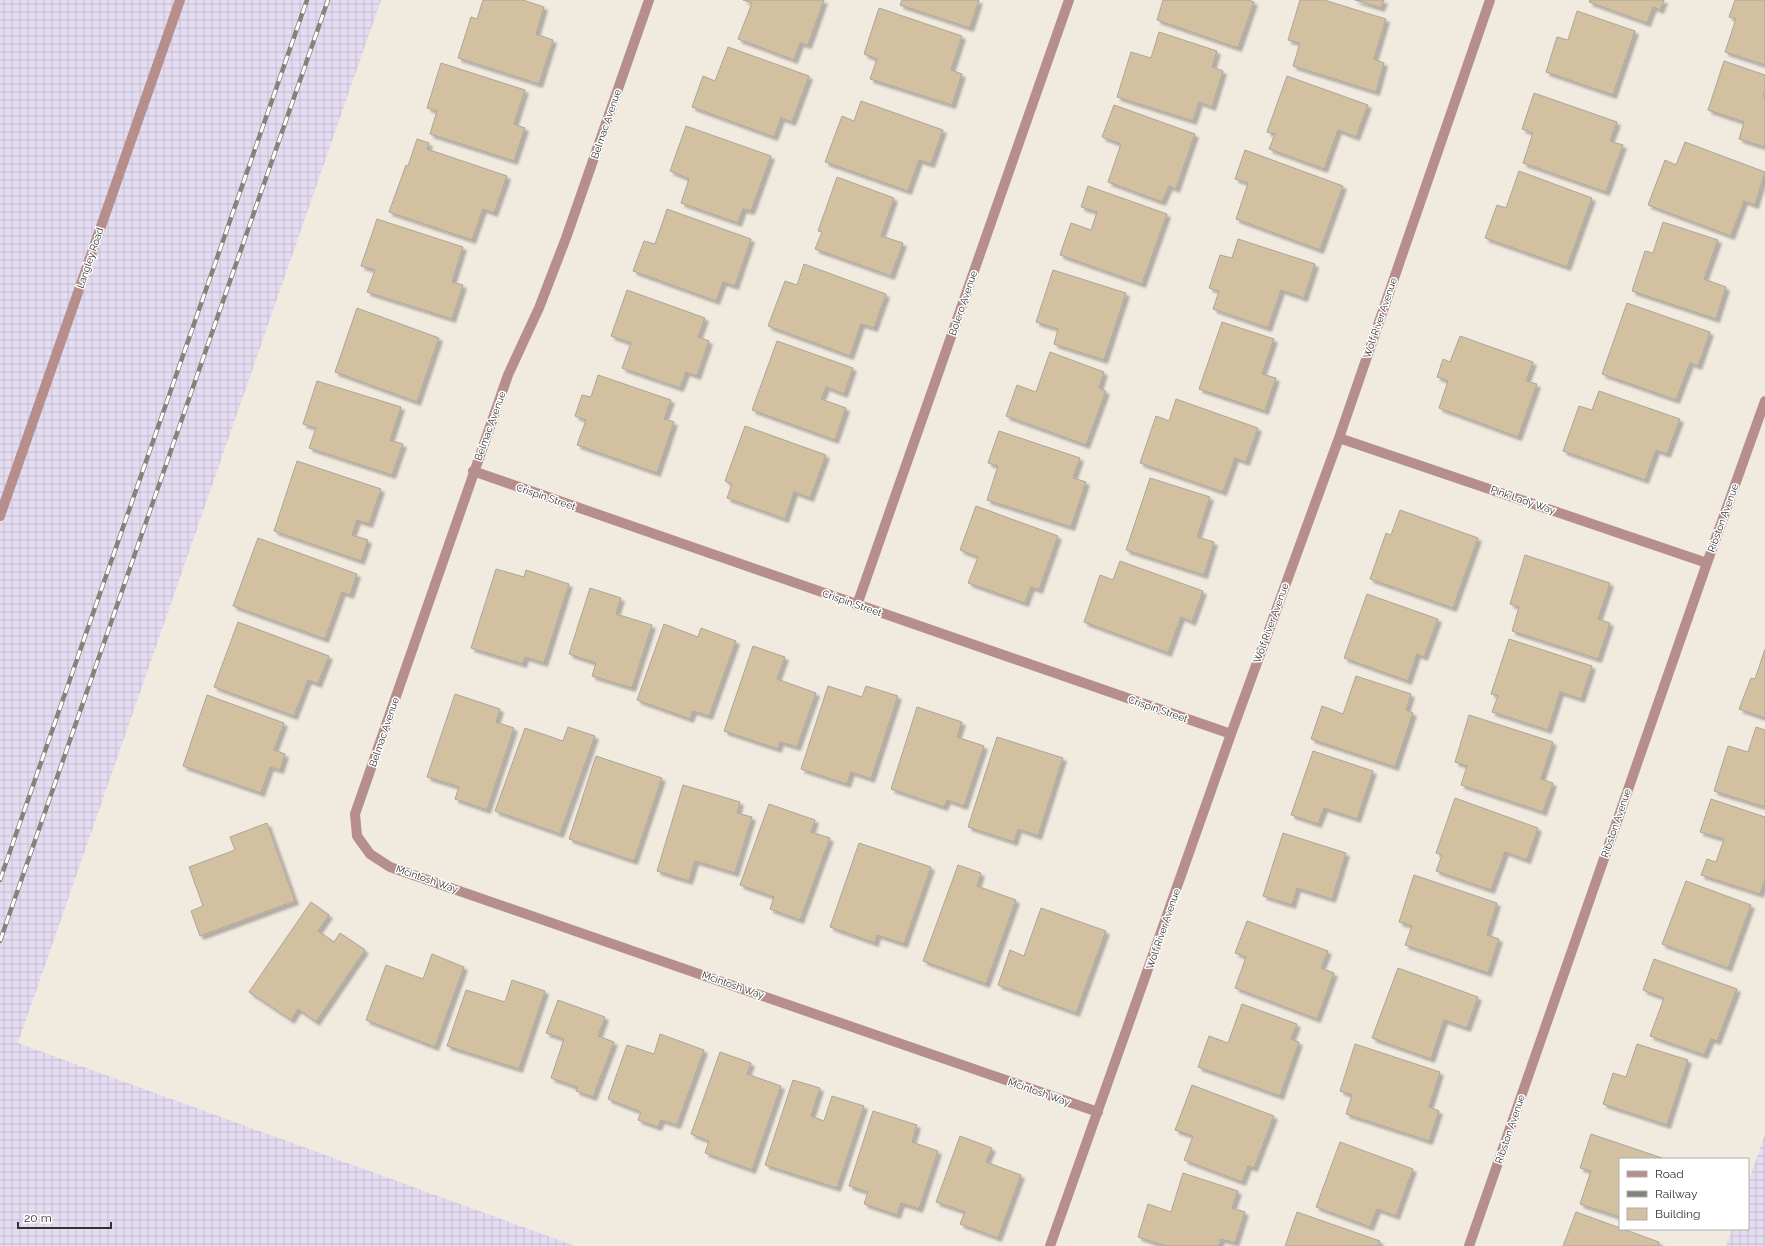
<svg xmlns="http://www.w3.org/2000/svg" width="1765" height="1246" viewBox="0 0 1765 1246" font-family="Raleway,sans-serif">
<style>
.industrial{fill:url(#industrial-grid)}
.building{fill:#d2c0a1;stroke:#aca59b;filter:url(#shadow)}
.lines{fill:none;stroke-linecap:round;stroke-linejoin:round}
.minor{stroke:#b68f8c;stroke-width:10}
.rail-casing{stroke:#86827b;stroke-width:4.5}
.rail{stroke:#fff;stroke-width:3;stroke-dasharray:9;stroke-linecap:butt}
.labels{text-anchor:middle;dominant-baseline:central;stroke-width:3;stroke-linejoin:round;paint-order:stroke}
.street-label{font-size:10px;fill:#34312d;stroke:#fff}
</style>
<defs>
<pattern id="industrial-grid" width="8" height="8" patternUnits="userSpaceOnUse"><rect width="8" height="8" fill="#e4ddf2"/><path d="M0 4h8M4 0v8" fill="none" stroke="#c4bed0"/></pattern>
<filter id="shadow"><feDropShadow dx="3.5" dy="3.5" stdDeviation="1" flood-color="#0004"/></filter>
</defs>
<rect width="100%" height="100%" fill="#f1eadf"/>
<!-- industrial -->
<path class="industrial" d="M 0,0 L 381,0 L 18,1043 L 575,1246 L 0,1246 Z
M 1765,1134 L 1765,1246 L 1726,1246 L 1732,1229 L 1748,1229 L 1748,1183 Z"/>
<!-- building -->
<path class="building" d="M 483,0 L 523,0 L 544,7 L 536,34 L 553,40 L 539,84 L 458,58 L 471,17 L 477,19 Z
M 743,0 L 824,0 L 808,45 L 800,43 L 794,60 L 738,39 L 752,3 Z
M 902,0 L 979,0 L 970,28 L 900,5 Z
M 1163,0 L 1249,0 L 1254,2 L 1238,48 L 1157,20 Z
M 1300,0 L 1324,0 L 1386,19 L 1374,59 L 1384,63 L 1376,92 L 1293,66 L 1300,43 L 1288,40 Z
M 1355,0 L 1384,0 L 1381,8 Z
M 1590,0 L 1664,0 L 1660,10 L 1653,7 L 1647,23 L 1589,2 Z
M 1735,0 L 1765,0 L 1765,65 L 1725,52 L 1736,19 L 1729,17 Z
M 879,8 L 962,36 L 951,70 L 962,74 L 952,105 L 870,79 L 877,59 L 864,54 Z
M 1577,11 L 1635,31 L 1613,95 L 1546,72 L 1557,37 L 1568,40 Z
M 1159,32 L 1217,51 L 1212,67 L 1223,71 L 1212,107 L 1199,102 L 1193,121 L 1117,97 L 1131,52 L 1151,58 Z
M 728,47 L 809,76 L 792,122 L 781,118 L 774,137 L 692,107 L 703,76 L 715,81 Z
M 1724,61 L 1765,75 L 1765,91 L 1763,96 L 1765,97 L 1765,147 L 1739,139 L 1744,122 L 1708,110 Z
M 441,63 L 525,90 L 514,124 L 525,128 L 514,161 L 430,134 L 437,111 L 427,108 Z
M 1287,76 L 1368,105 L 1356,137 L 1338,130 L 1324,169 L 1269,149 L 1275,134 L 1267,132 Z
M 1534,93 L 1617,122 L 1610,141 L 1623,145 L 1606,192 L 1523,163 L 1533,133 L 1522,129 Z
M 861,101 L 943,130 L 931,164 L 919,160 L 908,191 L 825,162 L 842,116 L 854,121 Z
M 1114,105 L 1195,134 L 1176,189 L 1169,186 L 1162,202 L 1108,182 L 1121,144 L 1102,137 Z
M 686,126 L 771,156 L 751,211 L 743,209 L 738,223 L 681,203 L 689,179 L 670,171 Z
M 417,139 L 429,143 L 427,149 L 507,176 L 494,213 L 483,209 L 472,240 L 389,212 L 406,165 L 408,166 Z
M 1685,142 L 1765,172 L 1755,205 L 1744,201 L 1731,236 L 1648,205 L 1665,160 L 1676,165 Z
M 1245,150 L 1343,186 L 1320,250 L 1236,219 L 1248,183 L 1235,179 Z
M 1519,171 L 1592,198 L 1567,267 L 1485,238 L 1497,205 L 1506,208 Z
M 837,177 L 894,198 L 881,236 L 903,243 L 891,276 L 815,249 L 822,232 L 818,231 Z
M 1088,186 L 1167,214 L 1142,284 L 1060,255 L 1071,223 L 1091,230 L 1097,212 L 1081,207 Z
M 667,209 L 751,239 L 735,286 L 723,282 L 716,301 L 633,271 L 644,241 L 655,244 Z
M 377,219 L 463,247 L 452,282 L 463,285 L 452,319 L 367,292 L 375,270 L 361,266 Z
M 1663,222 L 1718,240 L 1704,279 L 1726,287 L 1716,319 L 1632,291 L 1645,251 L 1653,253 Z
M 1238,239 L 1315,264 L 1304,298 L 1281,290 L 1268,328 L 1213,309 L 1219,291 L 1209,288 L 1220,255 L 1232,258 Z
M 804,264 L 886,294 L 874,328 L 861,324 L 850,356 L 768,326 L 785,281 L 797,285 Z
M 1053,270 L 1126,293 L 1104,360 L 1054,344 L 1058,329 L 1036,322 Z
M 627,290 L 705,318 L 698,337 L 709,341 L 697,376 L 686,372 L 680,388 L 622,368 L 631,343 L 611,336 Z
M 1627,303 L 1710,332 L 1698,366 L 1690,363 L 1676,400 L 1602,374 Z
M 357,308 L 439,338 L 417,402 L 335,372 Z
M 1222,322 L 1274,339 L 1262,374 L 1276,378 L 1265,411 L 1199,389 Z
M 1460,336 L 1533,362 L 1526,381 L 1537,384 L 1518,437 L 1439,408 L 1448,381 L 1437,377 L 1443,359 L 1450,362 Z
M 777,341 L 853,368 L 844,394 L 826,387 L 821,399 L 846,408 L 835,440 L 752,410 Z
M 1050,352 L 1104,372 L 1099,388 L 1106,391 L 1086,445 L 1006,416 L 1017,385 L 1036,392 Z
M 598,375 L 671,400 L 664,419 L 674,422 L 657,473 L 577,445 L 586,420 L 575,416 L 582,395 L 591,397 Z
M 317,381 L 401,407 L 390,440 L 403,444 L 392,475 L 309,448 L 316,428 L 303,424 Z
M 1599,391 L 1680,419 L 1667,454 L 1656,450 L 1645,480 L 1563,451 L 1579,406 L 1592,410 Z
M 1176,399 L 1258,428 L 1246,462 L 1235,458 L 1223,492 L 1140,463 L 1156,416 L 1169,421 Z
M 745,426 L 826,455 L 810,498 L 794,492 L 785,519 L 727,498 L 732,484 L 725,481 Z
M 999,431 L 1080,458 L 1073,478 L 1086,482 L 1071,527 L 987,500 L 998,466 L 988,463 Z
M 297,461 L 381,489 L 369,524 L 357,520 L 352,535 L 368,540 L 361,561 L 274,531 Z
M 1150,478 L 1210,497 L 1197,537 L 1214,542 L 1204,575 L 1126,550 Z
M 976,506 L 1058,536 L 1039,590 L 1031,587 L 1025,603 L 968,583 L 978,557 L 960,550 Z
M 1400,510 L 1478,538 L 1453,608 L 1370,579 L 1386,533 L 1391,535 Z
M 258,538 L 357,574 L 350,595 L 342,592 L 325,639 L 233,606 Z
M 1525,555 L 1610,583 L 1598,619 L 1610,623 L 1598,659 L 1512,631 L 1519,607 L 1510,604 Z
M 1120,561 L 1203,591 L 1192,622 L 1181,617 L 1168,653 L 1084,622 L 1100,575 L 1113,580 Z
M 496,569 L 524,577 L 526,570 L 569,584 L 544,663 L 525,657 L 523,664 L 471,648 Z
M 590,588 L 621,598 L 616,614 L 652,625 L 632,688 L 592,676 L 596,663 L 569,654 Z
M 1367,594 L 1438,619 L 1424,657 L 1417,654 L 1408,681 L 1344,658 Z
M 238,622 L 329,656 L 318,684 L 308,680 L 294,716 L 214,687 Z
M 664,624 L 698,637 L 701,628 L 736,641 L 709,716 L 693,711 L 690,719 L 637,700 Z
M 1509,639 L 1592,666 L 1581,699 L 1560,692 L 1548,730 L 1492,712 L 1498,696 L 1491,694 Z
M 753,646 L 785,657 L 777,679 L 816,693 L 797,747 L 780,742 L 778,749 L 724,731 Z
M 1765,649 L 1765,718 L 1739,709 L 1751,678 L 1755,679 Z
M 1356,676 L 1411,694 L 1406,710 L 1413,713 L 1395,767 L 1311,739 L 1322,706 L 1343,714 Z
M 828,686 L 862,697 L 866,686 L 898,696 L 871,779 L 851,772 L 847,784 L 801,769 Z
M 455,694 L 500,709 L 496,722 L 514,728 L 487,810 L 455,799 L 459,787 L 427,777 Z
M 207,695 L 284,723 L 274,750 L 285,754 L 280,770 L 270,767 L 261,793 L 183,766 Z
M 917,707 L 962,722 L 957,737 L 984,746 L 964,806 L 947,800 L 944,807 L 891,789 Z
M 1469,715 L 1553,742 L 1541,779 L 1553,783 L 1543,812 L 1461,785 L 1467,766 L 1455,762 Z
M 568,727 L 595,736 L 560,834 L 495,811 L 525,728 L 563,741 Z
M 1756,727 L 1765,730 L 1765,807 L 1714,791 L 1728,746 L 1748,752 Z
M 997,737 L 1063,758 L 1038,836 L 1018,829 L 1014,842 L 968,827 Z
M 1313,751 L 1373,771 L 1357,819 L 1324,808 L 1318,824 L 1291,815 Z
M 596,756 L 662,778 L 634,861 L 569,839 Z
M 683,785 L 740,802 L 737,813 L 752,817 L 735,873 L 695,861 L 689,881 L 657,871 Z
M 1455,798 L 1538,828 L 1527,860 L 1505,852 L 1491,890 L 1436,871 L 1442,855 L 1436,853 Z
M 1711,799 L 1765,817 L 1765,879 L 1760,894 L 1701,875 L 1707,859 L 1716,862 L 1724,839 L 1700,832 Z
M 769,804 L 815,820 L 811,832 L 830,838 L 800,920 L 770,909 L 774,897 L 740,885 Z
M 267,823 L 295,901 L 200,936 L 191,911 L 203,906 L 189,867 L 235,850 L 230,837 Z
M 1283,833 L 1346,853 L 1332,899 L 1297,888 L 1292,905 L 1263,896 Z
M 859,843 L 931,867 L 904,944 L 877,935 L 875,943 L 830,927 Z
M 958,865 L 981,873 L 977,886 L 1016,900 L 986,984 L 923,961 Z
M 1414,875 L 1497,903 L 1487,935 L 1499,939 L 1488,973 L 1405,945 L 1412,926 L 1399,922 Z
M 1686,881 L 1751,905 L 1728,968 L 1662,944 Z
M 311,902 L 329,915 L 318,931 L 334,942 L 340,933 L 365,950 L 316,1022 L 298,1009 L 291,1020 L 249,992 Z
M 1041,908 L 1106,931 L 1076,1013 L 998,985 L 1010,950 L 1024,956 Z
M 1247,921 L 1328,951 L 1321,968 L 1334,973 L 1317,1019 L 1235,988 L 1246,957 L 1235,953 Z
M 432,954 L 464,967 L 435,1047 L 366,1020 L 386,965 L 423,979 Z
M 1654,959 L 1737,989 L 1717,1041 L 1711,1039 L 1704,1055 L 1650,1036 L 1664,998 L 1643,990 Z
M 1398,968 L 1478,997 L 1467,1028 L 1444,1020 L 1431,1059 L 1372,1038 Z
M 512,980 L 545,991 L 519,1069 L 447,1046 L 466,990 L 505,1002 Z
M 558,1000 L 605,1017 L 598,1036 L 614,1042 L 593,1097 L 576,1091 L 577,1087 L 551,1078 L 564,1039 L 546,1033 Z
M 1242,1004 L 1297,1024 L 1291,1039 L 1299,1042 L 1280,1096 L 1198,1067 L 1209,1036 L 1228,1043 Z
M 660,1034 L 704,1050 L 677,1125 L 661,1120 L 658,1127 L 638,1120 L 641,1112 L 608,1099 L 627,1045 L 654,1054 Z
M 1355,1044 L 1440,1072 L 1429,1107 L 1439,1111 L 1429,1141 L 1346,1114 L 1352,1095 L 1340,1091 Z
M 1637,1044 L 1688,1060 L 1667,1125 L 1603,1104 L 1613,1073 L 1626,1077 Z
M 720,1052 L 751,1063 L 747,1074 L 781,1086 L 752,1170 L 705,1153 L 709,1141 L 691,1134 Z
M 793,1080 L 820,1088 L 811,1116 L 824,1121 L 832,1096 L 864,1106 L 837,1188 L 765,1165 Z
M 1192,1085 L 1274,1116 L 1254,1168 L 1248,1166 L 1242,1182 L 1184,1160 L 1193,1136 L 1175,1130 Z
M 873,1111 L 917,1125 L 912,1142 L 938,1151 L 919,1209 L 901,1203 L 897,1215 L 864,1204 L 868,1192 L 849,1186 Z
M 1591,1134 L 1665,1159 L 1620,1159 L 1620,1217 L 1580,1204 L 1591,1171 L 1580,1168 Z
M 960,1136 L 992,1148 L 986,1162 L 1021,1175 L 998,1238 L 960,1224 L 965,1212 L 936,1202 Z
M 1340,1142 L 1413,1169 L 1396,1216 L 1377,1209 L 1370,1227 L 1316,1207 Z
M 1183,1173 L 1238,1191 L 1232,1208 L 1245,1212 L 1235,1243 L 1221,1239 L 1219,1246 L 1166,1246 L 1138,1237 L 1148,1204 L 1171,1212 Z
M 1297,1212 L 1380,1241 L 1378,1246 L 1285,1246 Z
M 1576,1212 L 1659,1242 L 1658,1246 L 1563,1246 Z"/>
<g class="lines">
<!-- minor -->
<path class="minor" d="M 649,0 L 566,238 L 539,308 L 508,375 L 355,814 L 357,836 L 370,854 L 390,867 L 1098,1112
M 1339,438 L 1707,563
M 473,471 L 1231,734
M 0,516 L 180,0
M 857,605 L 1069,0
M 1050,1246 L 1231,734 L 1339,438 L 1490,0
M 1469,1246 L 1707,563 L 1765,401"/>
<defs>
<path id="rail" d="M 0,880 L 307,0
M 0,941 L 328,0"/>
</defs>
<!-- rail casing -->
<use href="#rail" class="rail-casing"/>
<!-- rail -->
<use href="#rail" class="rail"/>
</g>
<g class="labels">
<!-- street labels -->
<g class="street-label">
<text transform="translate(606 124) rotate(-71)">Belmac Avenue</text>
<text transform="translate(90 258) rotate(-71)">Langley Road</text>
<text transform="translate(963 303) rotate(-71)">Bolero Avenue</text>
<text transform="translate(1380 318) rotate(-71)">Wolf River Avenue</text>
<text transform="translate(490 426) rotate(-70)">Belmac Avenue</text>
<text transform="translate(546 497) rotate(19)">Crispin Street</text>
<text transform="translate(1523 500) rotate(19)">Pink Lady Way</text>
<text transform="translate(1723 518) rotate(-70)">Ribston Avenue</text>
<text transform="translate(852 603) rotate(19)">Crispin Street</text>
<text transform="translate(1271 623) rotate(-70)">Wolf River Avenue</text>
<text transform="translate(1158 709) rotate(19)">Crispin Street</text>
<text transform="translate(384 732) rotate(-71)">Belmac Avenue</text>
<text transform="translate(1616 823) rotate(-71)">Ribston Avenue</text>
<text transform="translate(427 879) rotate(19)">Mcintosh Way</text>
<text transform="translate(1163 929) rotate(-71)">Wolf River Avenue</text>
<text transform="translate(733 985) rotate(19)">Mcintosh Way</text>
<text transform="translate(1039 1092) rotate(19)">Mcintosh Way</text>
<text transform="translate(1510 1129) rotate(-71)">Ribston Avenue</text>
</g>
</g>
<!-- legend -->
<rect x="1619" y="1158" width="130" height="72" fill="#ffffff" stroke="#aeadab"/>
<rect x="1627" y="1171" width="20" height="6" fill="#b68f8c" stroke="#aeadab"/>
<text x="1655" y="1178" font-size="12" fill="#34312d">Road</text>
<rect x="1627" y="1191" width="20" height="6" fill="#86827b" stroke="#aeadab"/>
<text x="1655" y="1198" font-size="12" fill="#34312d">Railway</text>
<rect x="1627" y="1208" width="20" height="12" fill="#d2c0a1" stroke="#aeadab"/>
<text x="1655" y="1218" font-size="12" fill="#34312d">Building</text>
<!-- scale -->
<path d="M18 1222v6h93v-6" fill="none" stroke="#34312d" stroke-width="2"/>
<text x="24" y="1222" font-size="12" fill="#34312d" stroke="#ffffff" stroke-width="3" paint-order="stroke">20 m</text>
</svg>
